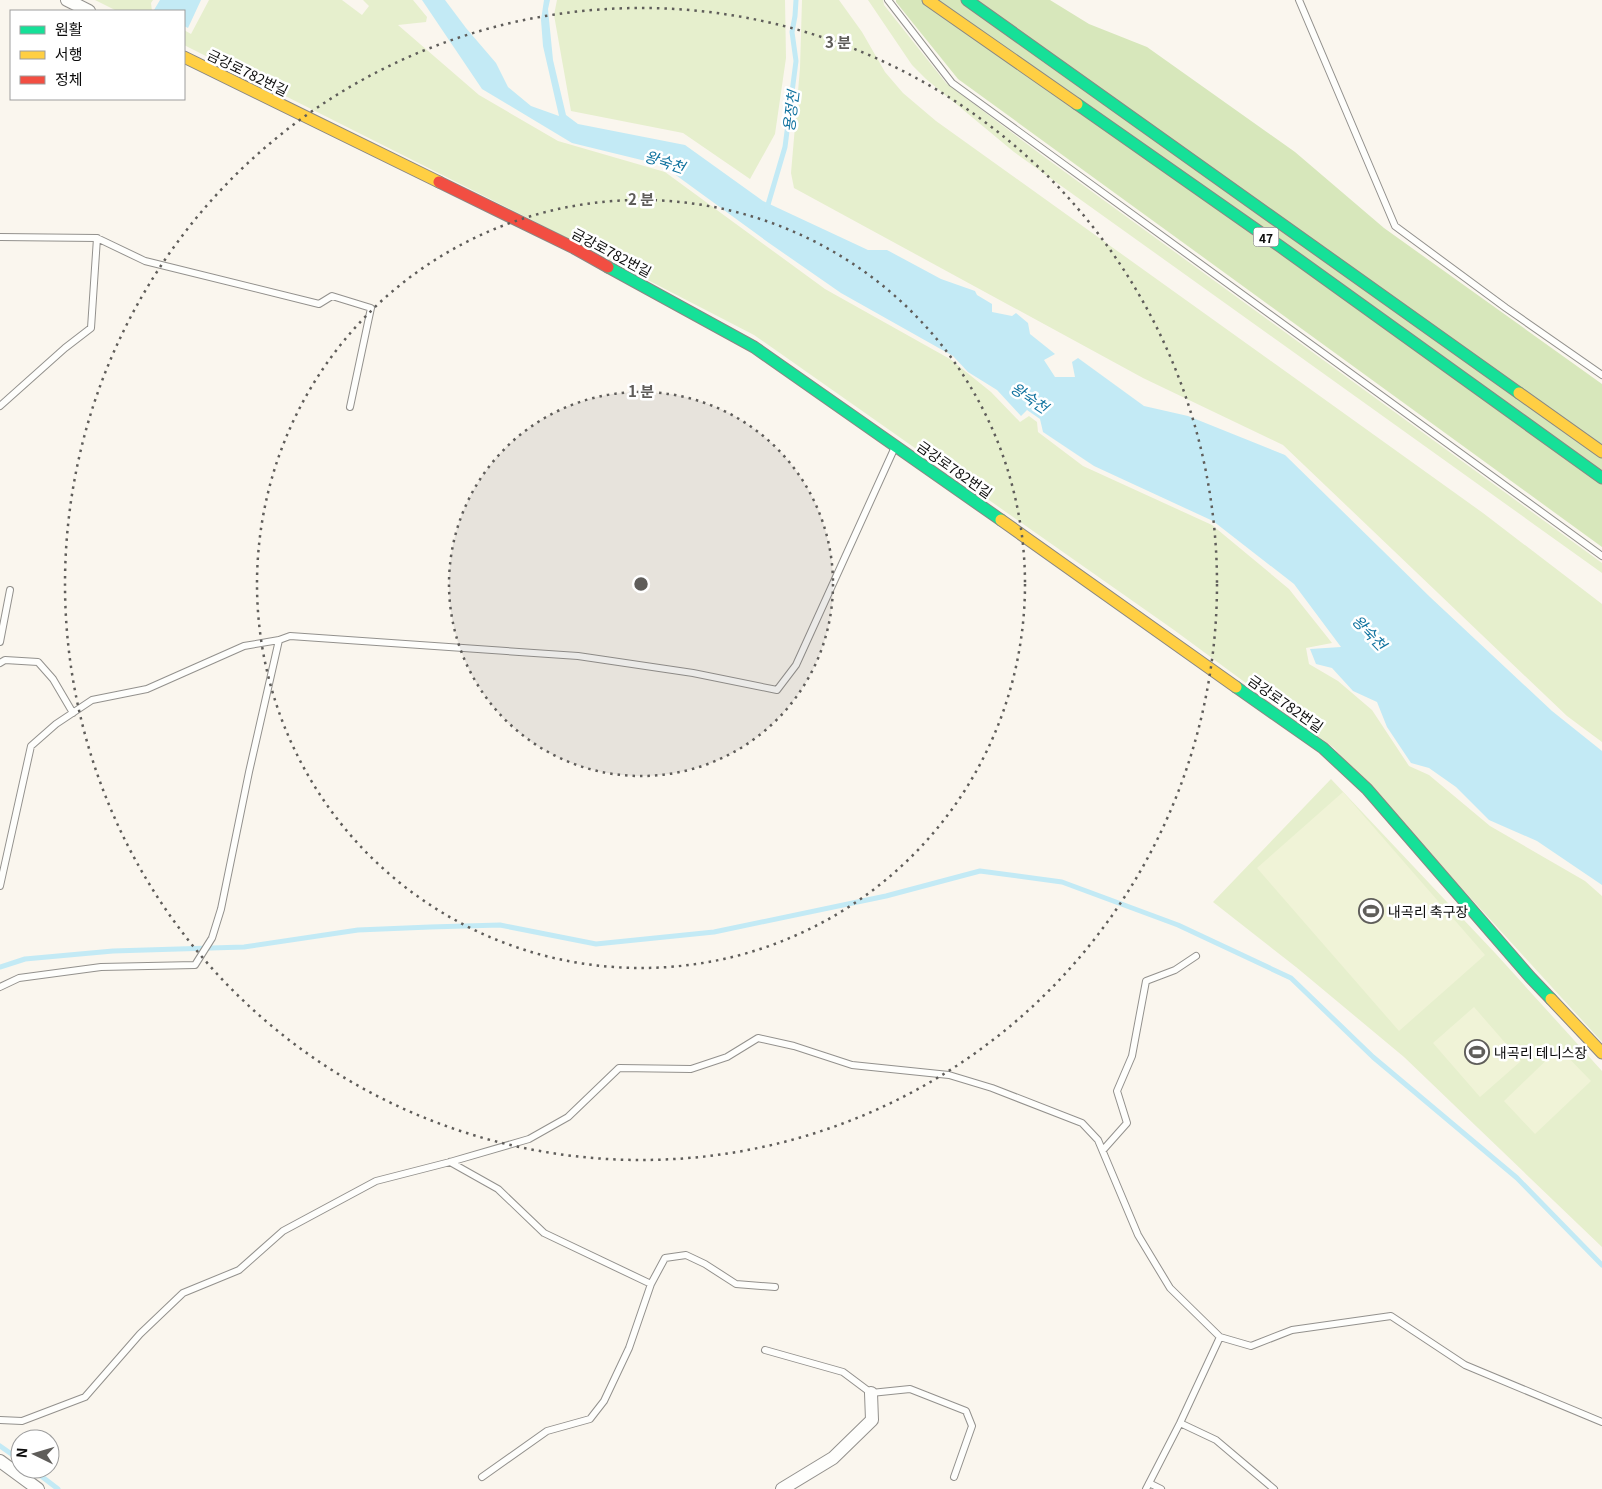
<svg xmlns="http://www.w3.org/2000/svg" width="1602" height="1489" viewBox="0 0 1602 1489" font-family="Georgia,'Noto Sans KR',serif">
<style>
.green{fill:#e6efcd}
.forest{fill:#d7e7bb}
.pitch{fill:#f0f3d7}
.water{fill:#c3eaf5}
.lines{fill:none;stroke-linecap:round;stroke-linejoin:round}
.stream{stroke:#c3eaf5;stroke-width:5}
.lane-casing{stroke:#93918d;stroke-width:8}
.street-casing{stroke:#93918d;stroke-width:14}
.fast-casing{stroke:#898784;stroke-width:13}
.slow-casing{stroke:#898784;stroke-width:13}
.jam-casing{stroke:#898784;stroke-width:13}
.lane{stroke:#fefefc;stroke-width:6}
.street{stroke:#fefefc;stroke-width:12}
.fast{stroke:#16e098;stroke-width:11}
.slow{stroke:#ffcf43;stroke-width:11}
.jam{stroke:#f24e42;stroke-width:11}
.ring{fill:none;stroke:#5f5d5a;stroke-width:2.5;stroke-dasharray:2.5 5}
.labels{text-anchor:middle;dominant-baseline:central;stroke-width:5;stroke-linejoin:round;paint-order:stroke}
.shield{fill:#fff;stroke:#545454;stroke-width:1}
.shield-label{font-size:12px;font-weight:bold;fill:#0b0b0b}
.street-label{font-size:14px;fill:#0b0b0b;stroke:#fff}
.poi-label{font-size:14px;fill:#0b0b0b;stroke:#fff;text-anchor:start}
.water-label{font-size:15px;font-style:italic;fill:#11739f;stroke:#fff}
.centre{fill:#5f5d5a;stroke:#fff;stroke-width:2.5}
.ring-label{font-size:15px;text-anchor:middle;font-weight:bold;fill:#5f5d5a;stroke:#fff;stroke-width:5;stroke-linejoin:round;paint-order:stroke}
</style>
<rect width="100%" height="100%" fill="#faf6ee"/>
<!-- green -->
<path class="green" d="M 95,0 L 153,0 L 151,3 L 152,11 L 117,11 Z
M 209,0 L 342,0 L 362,15 L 369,6 L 363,0 L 413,0 L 427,17 L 426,22 L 398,25 L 479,95 L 558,141 L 665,172 L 825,289 L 950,359 L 991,392 L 1020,422 L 1029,416 L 1037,422 L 1038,432 L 1083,466 L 1212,525 L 1289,589 L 1332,643 L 1306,648 L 1309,664 L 1338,681 L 1372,710 L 1409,766 L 1429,775 L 1490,826 L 1585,881 L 1602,896 L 1602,1042 L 1334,748 L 1174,630 L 754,335 L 530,219 L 184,45 L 184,30 L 191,34 Z
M 557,0 L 785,0 L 786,58 L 775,134 L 750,179 L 683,133 L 571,111 L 554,15 Z
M 802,0 L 839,0 L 862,32 L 885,72 L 903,93 L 936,121 L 1483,513 L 1602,604 L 1602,742 L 1567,716 L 1283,445 L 1143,378 L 794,188 L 791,173 L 800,68 Z
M 868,0 L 883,0 L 884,5 L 946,83 L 1043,156 L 1602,563 L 1602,573 L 1014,152 L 926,79 L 912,65 Z
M 1331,779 L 1496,954 L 1602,1071 L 1602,1247 L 1404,1057 L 1296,967 L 1213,902 Z"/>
<!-- forest -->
<path class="forest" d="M 896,0 L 1050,0 L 1089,24 L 1147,47 L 1295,152 L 1384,228 L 1602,384 L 1602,547 L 958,79 L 896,2 Z"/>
<!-- pitch -->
<path class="pitch" d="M 1343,792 L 1485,955 L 1399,1031 L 1257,868 Z
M 1474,1007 L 1521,1061 L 1480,1097 L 1433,1043 Z
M 1559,1048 L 1591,1081 L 1535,1134 L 1504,1101 Z"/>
<!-- water -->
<path class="water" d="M 160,0 L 201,0 L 188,28 L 184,26 L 184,11 L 157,11 L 154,10 Z
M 422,0 L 445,0 L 466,28 L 496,63 L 508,87 L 531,106 L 559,116 L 543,46 L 541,20 L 544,0 L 550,0 L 548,9 L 553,60 L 566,115 L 578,124 L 685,145 L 763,201 L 868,250 L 887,250 L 941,279 L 975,291 L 977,295 L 992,304 L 992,312 L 1012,316 L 1016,313 L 1028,323 L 1030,334 L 1055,354 L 1044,360 L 1055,377 L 1075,377 L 1072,362 L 1078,358 L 1144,406 L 1188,416 L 1285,455 L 1430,597 L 1552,711 L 1602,751 L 1602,885 L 1537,841 L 1489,820 L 1456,787 L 1429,768 L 1411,763 L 1387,727 L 1377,702 L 1353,691 L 1332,668 L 1316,664 L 1310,649 L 1341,647 L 1294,584 L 1213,521 L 1094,466 L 1043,432 L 1040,419 L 1027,410 L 1021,416 L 997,390 L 968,372 L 953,356 L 841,293 L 769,243 L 662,165 L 572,143 L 482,89 Z"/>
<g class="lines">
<!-- stream -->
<path class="stream" d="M 767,208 L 785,147 L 796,61 L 792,32 L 795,16 L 796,0
M 0,967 L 25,959 L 113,951 L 244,947 L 358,930 L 430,927 L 500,925 L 596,944 L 714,932 L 886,896 L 980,871 L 1062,882 L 1178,925 L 1291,978 L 1373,1057 L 1517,1178 L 1602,1265
M 0,1446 L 20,1460
M 32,1469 L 58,1489"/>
<defs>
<path id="lane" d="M 888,0 L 952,83 L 1602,556
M 1299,0 L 1395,226 L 1506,308 L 1602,375
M 0,237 L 97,238 L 145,261 L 319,304 L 332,296 L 371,308 L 350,407
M 0,406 L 65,348 L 91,328 L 97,238
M 0,642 L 10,590
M 0,663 L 5,660 L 38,662 L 53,679 L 73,713
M 0,886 L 31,746 L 56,724 L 92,700 L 147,689 L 244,646 L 279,640
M 0,987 L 19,978 L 101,967 L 195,965 L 212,938 L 221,909 L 249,772 L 279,640 L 290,636 L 578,656 L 693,673 L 777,690 L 796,665 L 895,447
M 1103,1150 L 1127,1123 L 1117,1091 L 1132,1056 L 1146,981 L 1175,970 L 1196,956
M 450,1162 L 498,1189 L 544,1233 L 651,1284
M 765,1350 L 843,1372 L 871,1393 L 910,1389 L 966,1411 L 972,1426 L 954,1477
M 0,1420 L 22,1421 L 85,1397 L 140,1334 L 183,1293 L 239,1270 L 283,1231 L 376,1181 L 450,1162 L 529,1139 L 568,1117 L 619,1068 L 691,1069 L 727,1057 L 758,1038 L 794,1046 L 852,1065 L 949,1075 L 992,1088 L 1082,1123 L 1098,1140 L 1138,1235 L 1170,1288 L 1220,1337 L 1251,1346 L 1292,1330 L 1391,1316 L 1465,1365 L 1602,1422
M 1180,1423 L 1216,1440 L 1274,1489
M 482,1477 L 547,1431 L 590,1419 L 604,1401 L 629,1348 L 651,1284 L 665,1258 L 686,1255 L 705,1264 L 736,1284 L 775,1287
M 1149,1483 L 1161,1489
M 1146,1489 L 1180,1423 L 1220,1337"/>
<path id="street" d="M 67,0 L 89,11
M 0,1461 L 38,1489
M 782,1489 L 833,1458 L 872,1420 L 871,1393"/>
<path id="fast" d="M 967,0 L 1519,393
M 1077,104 L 1281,247 L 1602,478
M 608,267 L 754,347 L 1001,520
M 1236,687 L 1323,748 L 1367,789 L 1530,977 L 1551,999"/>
<path id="slow" d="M 928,0 L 1077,104
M 184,57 L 439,182
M 1519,393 L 1602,452
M 1001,520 L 1236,687
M 1551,999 L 1602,1053"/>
<path id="jam" d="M 439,182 L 574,248 L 608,267"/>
</defs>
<!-- lane casing -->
<use href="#lane" class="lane-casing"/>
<!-- street casing -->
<use href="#street" class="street-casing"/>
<!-- fast casing -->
<use href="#fast" class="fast-casing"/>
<!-- slow casing -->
<use href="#slow" class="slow-casing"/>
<!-- jam casing -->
<use href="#jam" class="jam-casing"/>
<!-- lane -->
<use href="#lane" class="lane"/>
<!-- street -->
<use href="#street" class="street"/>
<!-- fast -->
<use href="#fast" class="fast"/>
<!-- slow -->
<use href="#slow" class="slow"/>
<!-- jam -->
<use href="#jam" class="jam"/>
</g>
<!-- distance rings -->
<circle cx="641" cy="584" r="192" fill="#5f5d5a" fill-opacity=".12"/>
<g class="ring">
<circle cx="641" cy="584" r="192"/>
<circle cx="641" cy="584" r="384"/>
<circle cx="641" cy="584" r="576"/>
</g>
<!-- icons -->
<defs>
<symbol id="stadium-ring" viewBox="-11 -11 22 22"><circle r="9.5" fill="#fff" stroke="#5f5d5a" stroke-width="1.5"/><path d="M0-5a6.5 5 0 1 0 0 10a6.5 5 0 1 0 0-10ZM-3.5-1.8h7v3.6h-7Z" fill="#5f5d5a"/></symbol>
</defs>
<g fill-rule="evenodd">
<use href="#stadium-ring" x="1357" y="897" width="28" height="28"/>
<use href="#stadium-ring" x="1463" y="1038" width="28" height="28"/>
</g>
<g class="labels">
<!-- shield labels -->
<rect class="shield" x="1253.5" y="227.5" width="25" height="19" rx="4"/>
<g class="shield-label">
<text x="1266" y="237">47</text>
</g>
<!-- street labels -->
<g class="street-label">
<text transform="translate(248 72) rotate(26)">금강로782번길</text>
<text transform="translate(612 252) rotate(28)">금강로782번길</text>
<text transform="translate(955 469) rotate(35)">금강로782번길</text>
<text transform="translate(1286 703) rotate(35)">금강로782번길</text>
</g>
<!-- poi labels -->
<g class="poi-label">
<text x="1388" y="911">내곡리 축구장</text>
<text x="1494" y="1052">내곡리 테니스장</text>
</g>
<!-- water labels -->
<g class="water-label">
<text transform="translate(790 111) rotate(-83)">용정천</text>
<text transform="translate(665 161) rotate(18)">왕숙천</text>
<text transform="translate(1030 397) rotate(34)">왕숙천</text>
<text transform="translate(1370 632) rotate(46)">왕숙천</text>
</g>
</g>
<circle cx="641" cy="584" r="8" class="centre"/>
<g class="ring-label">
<text x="838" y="48">3 분</text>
<text x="641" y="205">2 분</text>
<text x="641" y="397">1 분</text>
</g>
<!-- legend -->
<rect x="10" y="10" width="175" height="90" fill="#ffffff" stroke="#9d9d9d"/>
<rect x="20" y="26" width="25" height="8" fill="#16e098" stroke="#9d9d9d"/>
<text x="55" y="35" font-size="15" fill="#0b0b0b">원활</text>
<rect x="20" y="51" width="25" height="8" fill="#ffcf43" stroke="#9d9d9d"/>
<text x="55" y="60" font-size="15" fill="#0b0b0b">서행</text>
<rect x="20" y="76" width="25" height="8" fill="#f24e42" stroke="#9d9d9d"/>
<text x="55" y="85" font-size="15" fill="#0b0b0b">정체</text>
<!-- north arrow -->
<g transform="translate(35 1454) rotate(275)"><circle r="24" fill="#ffffff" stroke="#9d9d9d"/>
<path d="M0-4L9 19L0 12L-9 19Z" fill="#5f5d5a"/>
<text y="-8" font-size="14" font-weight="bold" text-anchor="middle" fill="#0b0b0b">N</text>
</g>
</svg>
